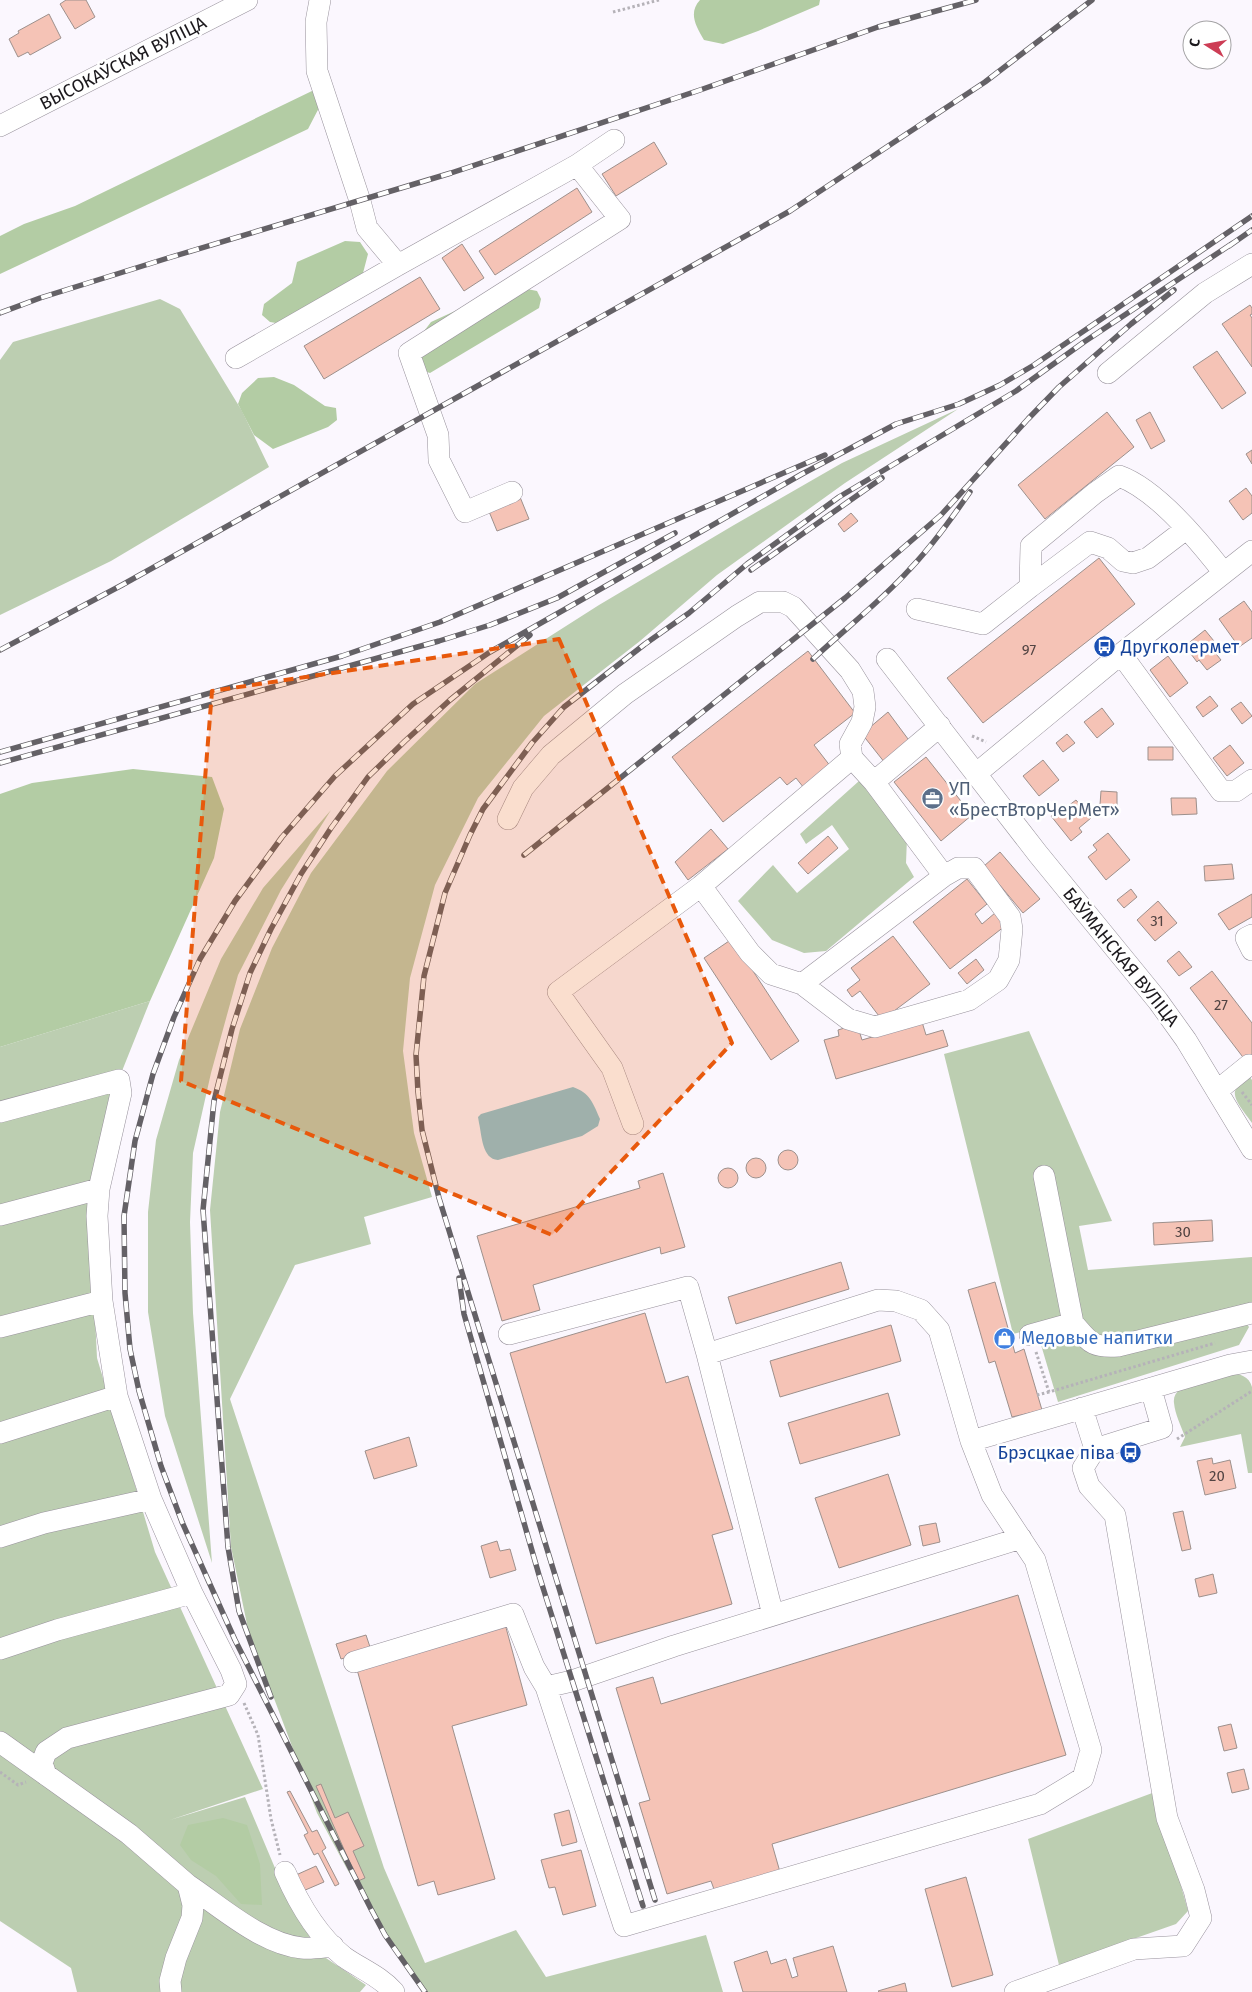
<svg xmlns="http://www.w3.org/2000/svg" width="1252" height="1992" viewBox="0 0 1252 1992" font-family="'Fira Sans',sans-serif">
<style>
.green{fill:#bcceb1}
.forest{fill:#b3cca4}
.water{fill:#8ec6d4}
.building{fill:#f5c3b6;stroke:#9d908c}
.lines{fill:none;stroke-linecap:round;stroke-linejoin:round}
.minor-casing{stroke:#98929c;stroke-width:22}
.path{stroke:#b5b2b8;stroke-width:3;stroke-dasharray:2.5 2.5;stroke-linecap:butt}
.minor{stroke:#fff;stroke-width:21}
.rail-casing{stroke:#646166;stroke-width:5.5}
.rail{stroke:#fff;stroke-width:4;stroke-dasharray:11;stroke-linecap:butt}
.marked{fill:#e8590c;fill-opacity:0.2;stroke:#e8590c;stroke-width:4;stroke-dasharray:10 6;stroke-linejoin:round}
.labels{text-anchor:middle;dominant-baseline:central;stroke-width:5;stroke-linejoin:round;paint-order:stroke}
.number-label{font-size:15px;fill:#524443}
.street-label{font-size:18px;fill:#1c191d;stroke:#fff}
.transit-label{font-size:18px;fill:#164399;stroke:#fff;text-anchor:start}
.service-label{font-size:18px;fill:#4e5e75;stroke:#fff;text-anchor:start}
.shop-label{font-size:18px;fill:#366cbe;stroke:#fff;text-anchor:start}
</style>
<rect width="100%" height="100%" fill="#fbf7fe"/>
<!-- green -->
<path class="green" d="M 160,299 L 180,309 L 242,411 L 269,467 L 111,561 L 0,615 L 0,360 L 13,342 Z
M 958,409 L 845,483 L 717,575 L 640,641 L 544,716 L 478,798 L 435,885 L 410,978 L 403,1051 L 414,1133 L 432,1197 L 364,1217 L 371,1244 L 295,1265 L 230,1399 L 384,1868 L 425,1963 L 516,1930 L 546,1977 L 706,1935 L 723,1992 L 425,1992 L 413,1977 L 347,1869 L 317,1813 L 248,1629 L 231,1547 L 210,1210 L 220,1112 L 240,1029 L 272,948 L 311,873 L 387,771 L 475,684 L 599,605 L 734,525 L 842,463 Z
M 859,781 L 907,838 L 906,863 L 914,877 L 826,951 L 804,953 L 772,940 L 738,901 L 773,865 L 797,893 L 849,849 L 832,825 L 806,844 L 800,834 Z
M 331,810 L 281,890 L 238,975 L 211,1073 L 193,1153 L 190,1222 L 193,1313 L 212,1563 L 165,1416 L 148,1312 L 148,1212 L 156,1140 L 179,1060 L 221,959 L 263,888 Z
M 150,1001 L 116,1086 L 90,1213 L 97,1358 L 155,1552 L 263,1789 L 170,1820 L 245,1797 L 291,1906 L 320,1954 L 366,1985 L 360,1992 L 77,1992 L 71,1968 L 0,1921 L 0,1047 Z
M 1029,1031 L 1112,1221 L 1079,1226 L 1088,1270 L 1252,1257 L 1252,1306 L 1094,1352 L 1245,1321 L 1249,1327 L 1239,1345 L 1058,1402 L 1036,1328 L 1013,1334 L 944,1054 Z
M 1250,1077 L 1252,1080 L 1252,1123 C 1247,1115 1233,1101 1235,1091 C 1237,1086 1246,1081 1250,1077 Z
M 1229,1372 C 1240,1374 1249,1376 1252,1387 L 1252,1473 L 1248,1473 L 1241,1434 L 1180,1447 L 1185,1437 C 1181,1426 1175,1414 1174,1403 C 1171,1382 1214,1377 1229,1372 Z
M 1155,1792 L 1188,1911 L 1176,1924 L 1059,1965 L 1028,1839 Z"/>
<!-- forest -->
<path class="forest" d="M 700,0 L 820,0 L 819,5 L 758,31 L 723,44 L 704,40 C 696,26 688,13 700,0 Z
M 314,90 L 321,104 L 308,129 L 0,274 L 0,236 L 24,224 L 75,206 Z
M 345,241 L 360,242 L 368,254 L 363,273 L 276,323 L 270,322 L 262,315 L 264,304 L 292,283 L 297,262 Z
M 522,288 L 537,291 L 541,299 L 539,308 L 430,373 L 424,371 L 418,339 L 431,322 L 468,305 Z
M 274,377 L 294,385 L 325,406 L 336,408 L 337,420 L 328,427 L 273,449 L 254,435 L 238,404 L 242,393 L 258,378 Z
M 133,769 L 212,777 L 224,809 L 214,858 L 150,1001 L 0,1047 L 0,794 L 32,783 Z
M 223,1818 L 247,1825 L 260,1864 L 262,1905 L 241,1904 L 216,1876 L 191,1860 L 180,1845 L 188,1825 Z"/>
<!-- water -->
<path class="water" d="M 573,1087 C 590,1093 593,1103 600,1119 L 598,1126 L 582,1136 L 498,1160 C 482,1159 482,1136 479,1123 L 478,1117 L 481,1114 Z"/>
<!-- building -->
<path class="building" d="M 66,0 L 86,0 L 95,17 L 75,29 L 60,4 Z
M 49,14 L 61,38 L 30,55 L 28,52 L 18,57 L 9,39 L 19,33 L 18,31 Z
M 654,142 L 667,164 L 616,196 L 602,174 Z
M 577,188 L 592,212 L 495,275 L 479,251 Z
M 462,244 L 484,278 L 464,291 L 442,258 Z
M 420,277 L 440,309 L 324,379 L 304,346 Z
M 1250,305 L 1252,308 L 1252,314 L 1250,315 L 1252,318 L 1252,367 L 1222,324 Z
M 1217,351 L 1246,393 L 1222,409 L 1193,367 Z
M 1107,412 L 1134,447 L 1045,519 L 1018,485 Z
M 1150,412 L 1165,441 L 1151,449 L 1136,420 Z
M 1252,450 L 1252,464 L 1246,454 Z
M 1246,488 L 1252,496 L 1252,513 L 1243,520 L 1229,501 Z
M 520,497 L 529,519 L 497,531 L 488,509 Z
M 851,513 L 858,521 L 844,532 L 838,524 Z
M 1099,558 L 1135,604 L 983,723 L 947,678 Z
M 1244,601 L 1252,612 L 1252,638 L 1239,647 L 1219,619 Z
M 1205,630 L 1218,646 L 1213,650 L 1221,660 L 1207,670 L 1199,660 L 1197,662 L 1185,646 Z
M 808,651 L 855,713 L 814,745 L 831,767 L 804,788 L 796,778 L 787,785 L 780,777 L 723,822 L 672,757 Z
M 1168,656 L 1188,683 L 1170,697 L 1150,670 Z
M 1210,696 L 1218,706 L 1203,717 L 1196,707 Z
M 1241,702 L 1252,716 L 1242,724 L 1231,709 Z
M 1102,708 L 1114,724 L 1097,738 L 1084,722 Z
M 888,712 L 911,743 L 885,763 L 862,734 Z
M 1067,734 L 1075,743 L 1063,752 L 1056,743 Z
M 1230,745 L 1244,763 L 1227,776 L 1213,758 Z
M 1148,747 L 1173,747 L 1173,760 L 1148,760 Z
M 926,757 L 972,815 L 941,841 L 894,782 Z
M 1043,760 L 1059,780 L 1039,796 L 1023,776 Z
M 1101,791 L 1117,792 L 1117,806 L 1100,805 Z
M 1171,798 L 1196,798 L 1197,814 L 1172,815 Z
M 1076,800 L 1091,818 L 1079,828 L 1082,832 L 1071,841 L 1051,816 L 1063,807 L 1064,809 Z
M 711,829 L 728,849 L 688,880 L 675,862 Z
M 1108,833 L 1130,860 L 1106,880 L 1088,857 L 1097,850 L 1093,845 Z
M 828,836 L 838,848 L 808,874 L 798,863 Z
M 1000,852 L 1040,899 L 1023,913 L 984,866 Z
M 1232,864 L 1234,879 L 1205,881 L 1204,866 Z
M 967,879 L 987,904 L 975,914 L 982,924 L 995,913 L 1005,926 L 950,969 L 913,922 Z
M 1131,889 L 1137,897 L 1124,908 L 1117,900 Z
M 1252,894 L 1252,917 L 1229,930 L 1218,914 Z
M 1158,901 L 1177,923 L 1155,941 L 1137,920 Z
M 893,936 L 930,984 L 882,1020 L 860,991 L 852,997 L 847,990 L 860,980 L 851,968 Z
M 732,939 L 799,1041 L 771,1060 L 704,958 Z
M 1179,951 L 1192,967 L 1179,976 L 1167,961 Z
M 976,959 L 984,970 L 967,984 L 958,973 Z
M 1212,971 L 1252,1023 L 1252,1069 L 1190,988 Z
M 922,1022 L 926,1035 L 943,1030 L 948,1046 L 836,1079 L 824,1040 L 839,1036 L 838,1030 L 857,1024 L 862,1040 Z
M778 1160a10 10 0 1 1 20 0a10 10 0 1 1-20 0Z
M746 1168a10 10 0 1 1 20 0a10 10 0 1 1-20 0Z
M718 1178a10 10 0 1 1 20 0a10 10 0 1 1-20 0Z
M 663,1173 L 685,1247 L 661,1254 L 660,1247 L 533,1285 L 540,1310 L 502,1321 L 477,1236 L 640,1188 L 638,1181 Z
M 1212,1220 L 1213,1241 L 1154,1245 L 1153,1223 Z
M 841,1262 L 849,1289 L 736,1324 L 728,1297 Z
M 995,1282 L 1015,1353 L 1024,1349 L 1042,1410 L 1012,1417 L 995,1361 L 989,1363 L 968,1290 Z
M 645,1313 L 666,1383 L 688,1376 L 733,1529 L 712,1535 L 732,1604 L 596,1644 L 510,1353 Z
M 891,1325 L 901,1361 L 780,1397 L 770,1361 Z
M 888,1393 L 900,1435 L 800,1464 L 788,1423 Z
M 409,1437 L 417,1466 L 374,1479 L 365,1451 Z
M 1212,1458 L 1213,1464 L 1230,1460 L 1236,1488 L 1205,1495 L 1197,1461 Z
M 888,1474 L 911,1545 L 839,1568 L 815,1498 Z
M 1183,1511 L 1191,1549 L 1182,1551 L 1173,1513 Z
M 936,1523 L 940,1542 L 923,1546 L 919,1526 Z
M 497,1541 L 500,1551 L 510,1549 L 516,1570 L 490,1578 L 481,1546 Z
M 1213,1574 L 1217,1593 L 1199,1597 L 1195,1579 Z
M 1018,1595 L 1066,1755 L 772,1844 L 780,1872 L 715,1892 L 711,1881 L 667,1894 L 639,1803 L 650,1800 L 616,1688 L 653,1677 L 661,1704 Z
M 505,1624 L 527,1705 L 452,1726 L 495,1879 L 438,1895 L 434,1881 L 418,1886 L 356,1666 Z
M 366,1635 L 371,1650 L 341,1659 L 336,1644 Z
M 1231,1724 L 1237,1748 L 1224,1751 L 1218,1727 Z
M 1244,1769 L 1249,1789 L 1232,1793 L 1227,1773 Z
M 321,1784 L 335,1818 L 348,1812 L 364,1846 L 353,1851 L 365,1878 L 358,1881 L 316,1786 Z
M 290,1791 L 312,1832 L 317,1830 L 326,1848 L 322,1851 L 339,1884 L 335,1886 L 318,1853 L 314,1855 L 304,1835 L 308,1833 L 287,1792 Z
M 569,1810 L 577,1842 L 562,1846 L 554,1814 Z
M 581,1850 L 596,1906 L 563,1915 L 555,1887 L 549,1888 L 541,1860 Z
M 316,1866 L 324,1882 L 303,1891 L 296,1875 Z
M 966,1877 L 993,1975 L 952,1987 L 925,1889 Z
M 833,1946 L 847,1992 L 743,1992 L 734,1962 L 767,1951 L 771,1964 L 786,1959 L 792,1978 L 798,1976 L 793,1958 Z
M 905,1983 L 907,1992 L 879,1992 L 878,1991 Z"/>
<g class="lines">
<defs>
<path id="minor" d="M 320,0 L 316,22 L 317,71 L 360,201 L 367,228 L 398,265
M 0,126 L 247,0
M 236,358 L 398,265 L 577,165
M 1108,373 L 1205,293 L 1252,264
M 512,492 L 465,512 L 439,460 L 438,435 L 409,353 L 620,219 L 577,165 L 614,140
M 1030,587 L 1090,542 L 1108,548 L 1123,561 L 1133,563 L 1148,558 L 1186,529
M 917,609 L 983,624 L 1030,587 L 1031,546 L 1095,493 L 1119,476 C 1156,489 1200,542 1224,573
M 1121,654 L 1221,791 L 1236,791 L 1252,780
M 887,659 L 1038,854 L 1158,1001 L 1186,1040 L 1252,1149
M 852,758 L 701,886 L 750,953 L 771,974 L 802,984 L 944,876 L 874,782 L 940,726
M 977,773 L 1121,654 L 1252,551
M 508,819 L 523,788 L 551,755 L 625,694 L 737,616 L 760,602 L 783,602 L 793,607 L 850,670 L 863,691 L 865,707 L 862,722 L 850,744 L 852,758 L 874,782
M 1252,935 L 1246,938 L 1252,950
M 802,984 L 848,1019 L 875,1027 L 969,1000 L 998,980 L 1009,960 L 1012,929 L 1010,917 L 974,868 L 958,868 L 944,876
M 1218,1090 L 1249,1065
M 0,1112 L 119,1080 L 121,1093 L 99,1189 L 0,1215
M 633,1124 L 612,1068 L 558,992 L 701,886
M 1044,1176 L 1073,1323
M 0,1327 L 102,1301 L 97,1216 L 99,1189
M 509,1334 L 688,1287 L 707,1354
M 1030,1335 L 1073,1323 C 1090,1342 1091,1348 1118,1346 L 1252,1313
M 1082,1408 L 1095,1449 L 1162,1428 L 1151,1389
M 0,1433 L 117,1396 L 102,1301
M 0,1537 L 44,1523 L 151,1499 L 117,1396
M 773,1615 L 707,1354 L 878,1300 L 896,1301 L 921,1310 L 939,1330 L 971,1441
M 0,1649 L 57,1630 L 192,1593 L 151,1499
M 354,1662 L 513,1614 L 534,1667 L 546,1687 L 624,1926 L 1040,1804 L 1083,1778 L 1091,1750 L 1035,1560 L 992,1495 L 971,1441 L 1230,1365 L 1252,1361
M 546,1687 L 572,1681 L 674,1646 L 1021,1538
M 0,1742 L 129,1834 L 188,1885 L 193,1905 L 192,1918 L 176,1958 L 170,1981 L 171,1992
M 46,1775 L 42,1763 L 46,1752 L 67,1738 L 229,1695 L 236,1684 L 231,1670 L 192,1593
M 285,1872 C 298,1902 318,1936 344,1957 C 361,1969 380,1976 394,1992
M 188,1885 C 221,1907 262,1944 302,1948 C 312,1949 323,1947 333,1946
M 1015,1992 L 1134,1949 L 1183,1946 L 1201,1918 L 1194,1890 L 1167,1818 L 1115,1515 L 1089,1486 L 1083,1468 L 1095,1449"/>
</defs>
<!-- minor casing -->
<use href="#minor" class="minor-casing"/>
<!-- path -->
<path class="path" d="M 613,12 L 659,0
M 972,736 L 986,742
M 1242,1092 L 1252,1105
M 1036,1352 L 1049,1392 L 1215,1343
M 1037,1395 L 1049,1392
M 1177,1439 L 1252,1391
M 244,1703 L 258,1735 L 271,1819 L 280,1855
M 0,1772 L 18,1785 L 26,1782"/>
<!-- minor -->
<use href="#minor" class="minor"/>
<defs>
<path id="rail" d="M 1229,246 L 1252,230
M 0,313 L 40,298 L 168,258 L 451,173 L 700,90 L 878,27 L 976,0
M 751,570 L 882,478
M 0,650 L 122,585 L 790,211 L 985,82 L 1092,0
M 813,659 C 845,629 880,602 909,570 C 932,546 951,519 970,492
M 0,752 L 342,656 L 440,622 L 825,455
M 0,763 L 439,641 L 490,625 L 557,598 L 675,533
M 524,855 L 845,598 L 941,515 L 1028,419 L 1059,387 L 1131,324 L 1174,290
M 459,1278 L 464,1314 L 539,1575 L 643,1906
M 271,1697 L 239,1611 L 228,1547 L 203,1210 L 214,1101 L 232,1029 L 250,973 L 271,929 L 301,874 L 331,828 L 368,777 L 405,741 L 450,700 L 530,635
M 655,1900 L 439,1198 L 422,1130 L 418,1092 L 416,1055 L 424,976 L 445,893 L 470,835 L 483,809 L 532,743 L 564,707 L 645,644 L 689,613 L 747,564 L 839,497 L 1016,391 L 1084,342 L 1233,243
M 425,1992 L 385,1935 L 371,1909 L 235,1640 L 182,1522 L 161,1466 L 139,1391 L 130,1349 L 125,1293 L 124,1216 L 135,1141 L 153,1074 L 174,1017 L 200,959 L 235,901 L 282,837 L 335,776 L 413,704 L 490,652 L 802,474 L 896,424 L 959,404 L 1000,385 L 1034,365 L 1252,216"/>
</defs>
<!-- rail casing -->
<use href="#rail" class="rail-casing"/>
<!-- rail -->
<use href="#rail" class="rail"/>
</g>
<!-- marked area -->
<path class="marked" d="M 559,639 L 732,1043 L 552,1235 L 181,1081 L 212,691 Z"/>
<!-- icons -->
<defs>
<symbol id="bus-disc" viewBox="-11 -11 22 22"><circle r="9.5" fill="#1a4fb4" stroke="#fff"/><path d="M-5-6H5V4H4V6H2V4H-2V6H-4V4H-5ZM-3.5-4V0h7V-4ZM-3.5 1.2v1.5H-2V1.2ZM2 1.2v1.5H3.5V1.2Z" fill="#fff"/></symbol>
<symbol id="office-disc" viewBox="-11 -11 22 22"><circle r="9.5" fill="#5c6f8a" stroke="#fff"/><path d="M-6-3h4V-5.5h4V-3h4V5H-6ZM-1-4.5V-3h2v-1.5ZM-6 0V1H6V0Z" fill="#fff"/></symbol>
<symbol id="shop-disc" viewBox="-11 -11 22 22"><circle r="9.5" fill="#3f7fe0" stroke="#fff"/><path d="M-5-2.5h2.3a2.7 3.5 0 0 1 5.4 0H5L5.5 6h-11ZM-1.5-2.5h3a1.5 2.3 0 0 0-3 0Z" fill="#fff"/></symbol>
</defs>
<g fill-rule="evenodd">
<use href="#bus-disc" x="1092" y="634" width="25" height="25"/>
<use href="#office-disc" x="920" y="786" width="25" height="25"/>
<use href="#shop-disc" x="992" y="1326" width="25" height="25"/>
<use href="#bus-disc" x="1118" y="1440" width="25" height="25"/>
</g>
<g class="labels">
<!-- number labels -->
<g class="number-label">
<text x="1029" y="650">97</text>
<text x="1157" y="921">31</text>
<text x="1221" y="1005">27</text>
<text x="1183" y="1232">30</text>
<text x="1217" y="1476">20</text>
</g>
<!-- street labels -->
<g class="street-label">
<text transform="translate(123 63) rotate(-27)">ВЫСОКАЎСКАЯ ВУЛІЦА</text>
<text transform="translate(1121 957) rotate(51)">БАЎМАНСКАЯ ВУЛІЦА</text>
</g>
<!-- transit labels -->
<g class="transit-label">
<text x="1121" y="647">Другколермет</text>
<text x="1115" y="1453" text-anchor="end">Брэсцкае піва</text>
</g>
<!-- service labels -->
<g class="service-label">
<text x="949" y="789">УП<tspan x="949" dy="21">«БрестВторЧерМет»</tspan></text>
</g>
<!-- shop labels -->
<g class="shop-label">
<text x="1021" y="1338">Медовые напитки</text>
</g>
</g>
<!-- north arrow -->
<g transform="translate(1207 45) rotate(281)"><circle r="24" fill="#ffffff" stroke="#a4a3a5"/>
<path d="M0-4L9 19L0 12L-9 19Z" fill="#cd3d55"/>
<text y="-8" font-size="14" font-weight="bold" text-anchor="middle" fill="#1c191d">С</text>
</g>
</svg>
